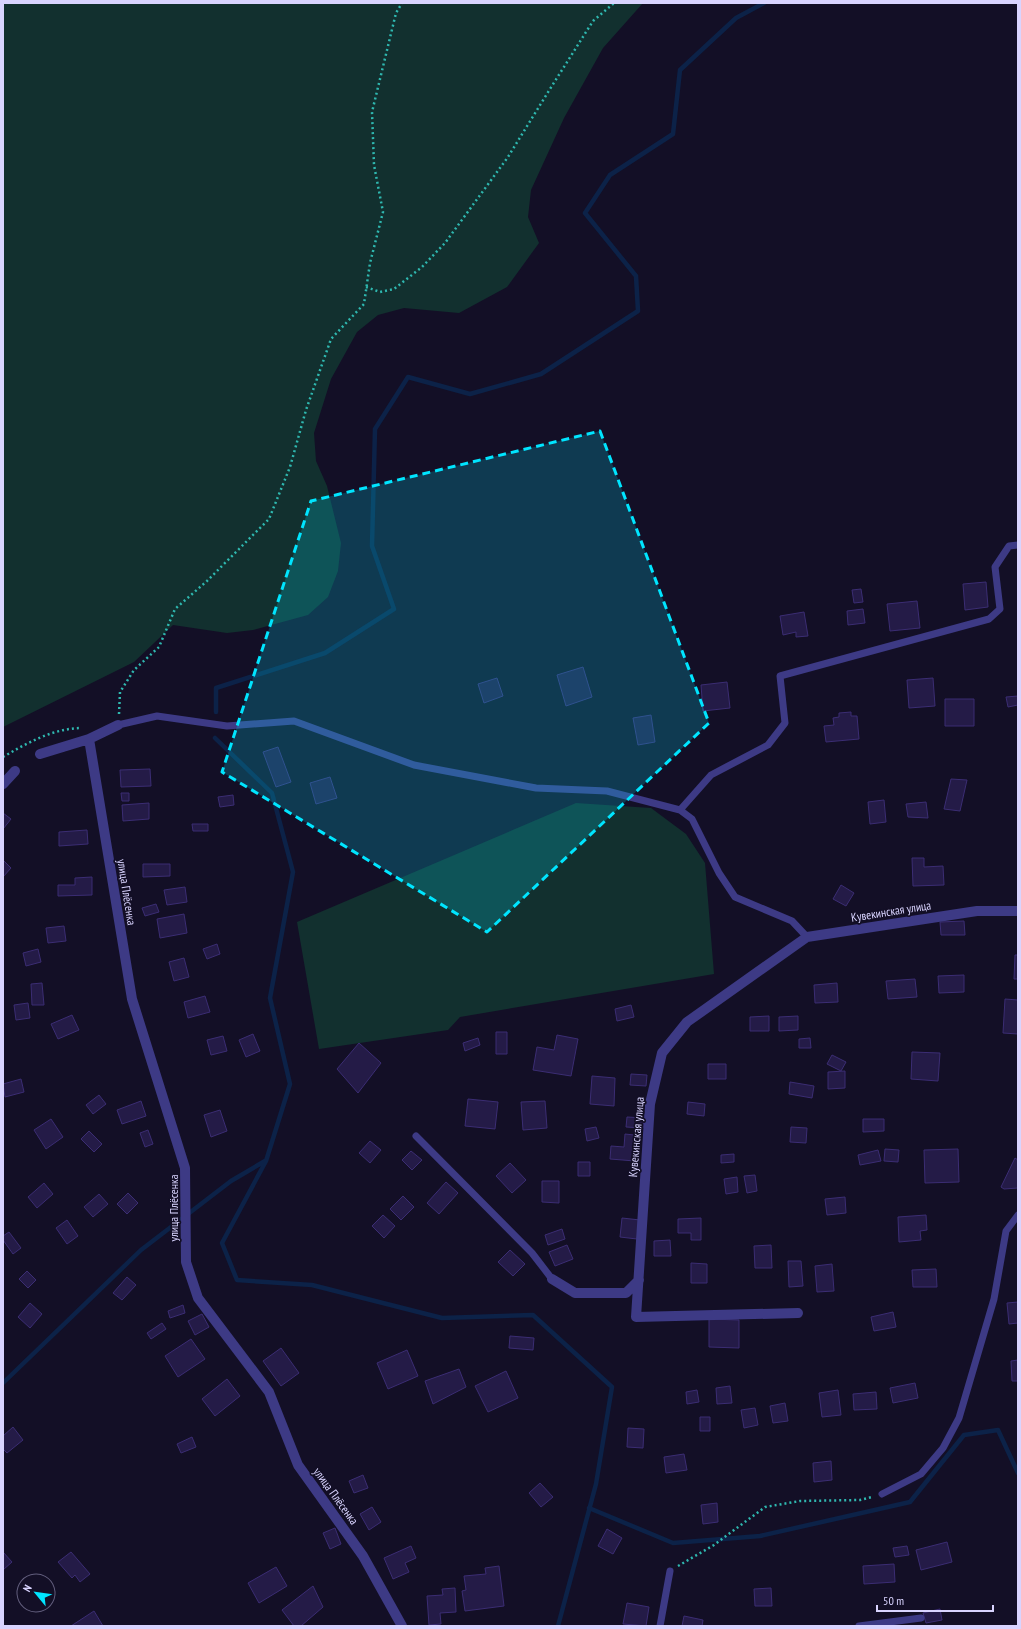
<svg xmlns="http://www.w3.org/2000/svg" width="1021" height="1629" viewBox="0 0 1021 1629" font-family="'PT Sans Narrow',sans-serif">
<style>
.green{fill:#12302f}
.lines{fill:none;stroke-linecap:round;stroke-linejoin:round}
.stream{stroke:#0c2248;stroke-width:4.5}
.building{fill:#241b47;stroke:#3b2d73}
.path{stroke:#2fb8b0;stroke-width:2.5;stroke-dasharray:2 3;stroke-linecap:butt}
.service{stroke:#3d3a85;stroke-width:7}
.minor{stroke:#3d3a85;stroke-width:10}
.marked{fill:#00e5ff;fill-opacity:0.2;stroke:#00e5ff;stroke-width:3;stroke-dasharray:8 5;stroke-linejoin:round}
.labels{text-anchor:middle;dominant-baseline:central;stroke-width:3.5;stroke-linejoin:round;paint-order:stroke}
.street-label{font-size:12px;fill:#d9d4ff;stroke:#130f26}
</style>
<rect width="100%" height="100%" fill="#130f26"/>
<!-- green -->
<path class="green" d="M 3,3 L 643,3 L 603,48 L 564,118 L 531,190 L 528,217 L 539,243 L 507,287 L 459,313 L 404,308 L 378,315 L 357,332 L 331,379 L 314,433 L 316,461 L 327,486 L 341,543 L 338,571 L 328,597 L 308,615 L 253,630 L 227,633 L 173,625 L 134,662 L 3,727 Z
M 576,803 L 651,808 L 686,834 L 705,863 L 714,974 L 460,1017 L 448,1030 L 319,1049 L 297,922 Z"/>
<g class="lines">
<!-- stream -->
<path class="stream" d="M 216,712 L 216,688 L 325,653 L 394,609 L 372,546 L 375,429 L 408,377 L 470,394 L 541,374 L 638,311 L 636,276 L 585,213 L 610,175 L 673,134 L 680,70 L 736,18 L 764,3
M 215,738 L 272,793 L 293,872 L 270,998 L 290,1084 L 266,1161 L 222,1243 L 237,1280 L 312,1285 L 442,1318 L 533,1315 L 612,1387 L 596,1484 L 558,1626
M 3,1383 L 141,1250 L 231,1181 L 265,1161
M 589,1508 L 673,1543 L 760,1536 L 910,1502 L 964,1435 L 998,1430 L 1018,1473"/>
</g>
<!-- building -->
<path class="building" d="M 986,582 L 988,607 L 965,610 L 963,584 Z
M 861,589 L 863,602 L 854,603 L 852,590 Z
M 917,601 L 920,628 L 890,631 L 887,604 Z
M 863,609 L 865,623 L 848,625 L 847,611 Z
M 804,612 L 808,636 L 796,637 L 796,632 L 783,635 L 780,616 Z
M 583,667 L 592,697 L 566,706 L 557,675 Z
M 497,678 L 503,696 L 484,703 L 478,684 Z
M 933,678 L 935,706 L 909,708 L 907,680 Z
M 727,682 L 730,708 L 703,711 L 701,685 Z
M 1018,696 L 1018,705 L 1008,707 L 1006,697 Z
M 945,699 L 974,699 L 974,726 L 945,726 Z
M 851,712 L 851,716 L 857,716 L 859,739 L 826,742 L 824,726 L 834,725 L 833,718 L 839,717 L 839,713 Z
M 651,715 L 655,742 L 638,745 L 633,718 Z
M 278,747 L 291,782 L 276,787 L 263,752 Z
M 150,769 L 151,786 L 121,787 L 120,770 Z
M 330,777 L 337,798 L 316,804 L 310,783 Z
M 951,779 L 967,780 L 960,811 L 944,809 Z
M 121,793 L 129,793 L 129,801 L 122,801 Z
M 233,795 L 234,805 L 220,807 L 218,797 Z
M 884,800 L 886,822 L 870,824 L 868,802 Z
M 926,802 L 928,818 L 908,817 L 906,804 Z
M 149,803 L 149,819 L 123,821 L 122,805 Z
M 3,813 L 11,819 L 3,829 Z
M 192,824 L 208,824 L 208,831 L 193,831 Z
M 87,830 L 88,844 L 59,846 L 59,832 Z
M 912,858 L 924,858 L 924,867 L 943,866 L 944,885 L 913,886 Z
M 3,860 L 11,868 L 3,877 Z
M 143,864 L 170,864 L 170,876 L 143,877 Z
M 92,877 L 92,895 L 58,896 L 58,885 L 75,885 L 75,878 Z
M 841,885 L 854,893 L 846,906 L 833,899 Z
M 185,887 L 187,902 L 167,905 L 164,890 Z
M 156,904 L 159,912 L 145,916 L 142,908 Z
M 184,914 L 187,933 L 160,938 L 157,919 Z
M 964,921 L 965,935 L 941,935 L 940,922 Z
M 64,926 L 66,941 L 48,943 L 46,928 Z
M 217,944 L 220,954 L 207,959 L 203,949 Z
M 38,949 L 41,962 L 26,966 L 23,953 Z
M 1015,955 L 1018,955 L 1018,979 L 1014,979 Z
M 184,958 L 189,977 L 174,981 L 169,962 Z
M 964,975 L 964,992 L 939,993 L 938,976 Z
M 915,979 L 917,997 L 888,999 L 886,981 Z
M 42,983 L 44,1005 L 32,1005 L 31,984 Z
M 837,983 L 838,1002 L 815,1003 L 814,985 Z
M 205,996 L 210,1012 L 188,1018 L 184,1002 Z
M 1005,999 L 1018,1000 L 1018,1034 L 1003,1033 Z
M 28,1003 L 30,1018 L 16,1020 L 14,1005 Z
M 631,1005 L 634,1017 L 617,1021 L 615,1009 Z
M 72,1015 L 79,1030 L 58,1039 L 51,1024 Z
M 769,1016 L 769,1031 L 750,1031 L 750,1017 Z
M 798,1016 L 798,1030 L 779,1031 L 779,1017 Z
M 496,1032 L 507,1032 L 507,1054 L 496,1054 Z
M 253,1034 L 260,1051 L 246,1057 L 239,1040 Z
M 557,1035 L 578,1039 L 571,1076 L 533,1070 L 537,1047 L 554,1050 Z
M 223,1036 L 227,1051 L 211,1055 L 207,1040 Z
M 478,1038 L 480,1045 L 465,1051 L 463,1043 Z
M 810,1038 L 811,1048 L 799,1048 L 799,1039 Z
M 359,1043 L 381,1063 L 358,1093 L 337,1069 Z
M 912,1052 L 940,1053 L 938,1081 L 911,1079 Z
M 832,1055 L 846,1062 L 841,1071 L 827,1064 Z
M 708,1064 L 726,1064 L 726,1079 L 708,1079 Z
M 845,1071 L 845,1088 L 828,1089 L 828,1072 Z
M 631,1074 L 647,1075 L 646,1086 L 630,1085 Z
M 592,1076 L 615,1078 L 614,1106 L 590,1104 Z
M 21,1079 L 24,1092 L 5,1097 L 3,1084 Z
M 790,1082 L 814,1086 L 812,1098 L 789,1094 Z
M 99,1095 L 106,1104 L 93,1114 L 86,1105 Z
M 468,1099 L 498,1102 L 495,1129 L 465,1126 Z
M 141,1101 L 146,1116 L 122,1124 L 117,1110 Z
M 545,1101 L 547,1128 L 523,1130 L 521,1102 Z
M 688,1102 L 705,1104 L 704,1116 L 687,1114 Z
M 220,1110 L 227,1131 L 211,1137 L 204,1115 Z
M 627,1117 L 644,1118 L 643,1128 L 626,1127 Z
M 51,1119 L 63,1137 L 46,1149 L 34,1130 Z
M 863,1119 L 884,1119 L 884,1131 L 863,1132 Z
M 596,1127 L 599,1138 L 587,1141 L 585,1129 Z
M 791,1127 L 807,1128 L 806,1143 L 790,1142 Z
M 148,1130 L 153,1144 L 145,1147 L 140,1133 Z
M 89,1131 L 102,1144 L 94,1152 L 81,1139 Z
M 625,1134 L 634,1135 L 633,1143 L 636,1144 L 635,1161 L 610,1159 L 611,1146 L 624,1147 Z
M 370,1141 L 381,1150 L 370,1163 L 359,1153 Z
M 885,1149 L 899,1150 L 898,1162 L 884,1161 Z
M 958,1149 L 959,1182 L 925,1183 L 924,1150 Z
M 878,1150 L 881,1161 L 860,1165 L 858,1155 Z
M 411,1151 L 422,1160 L 412,1170 L 402,1160 Z
M 734,1154 L 734,1162 L 721,1163 L 721,1155 Z
M 1015,1158 L 1018,1160 L 1018,1188 L 1004,1189 L 1001,1187 Z
M 578,1162 L 590,1162 L 590,1176 L 578,1176 Z
M 510,1163 L 526,1180 L 512,1193 L 496,1176 Z
M 755,1175 L 757,1191 L 747,1193 L 744,1176 Z
M 737,1177 L 738,1192 L 726,1194 L 724,1179 Z
M 542,1181 L 559,1181 L 559,1203 L 542,1202 Z
M 446,1182 L 458,1193 L 439,1214 L 427,1203 Z
M 44,1183 L 53,1194 L 37,1208 L 28,1197 Z
M 128,1193 L 138,1203 L 127,1214 L 117,1204 Z
M 99,1194 L 108,1204 L 93,1217 L 84,1207 Z
M 403,1196 L 414,1207 L 401,1220 L 390,1209 Z
M 845,1197 L 846,1213 L 827,1215 L 825,1199 Z
M 383,1215 L 395,1226 L 384,1238 L 372,1226 Z
M 926,1215 L 927,1230 L 920,1231 L 921,1240 L 899,1242 L 898,1217 Z
M 622,1218 L 640,1220 L 637,1239 L 620,1237 Z
M 701,1218 L 701,1240 L 691,1240 L 691,1233 L 678,1233 L 678,1219 Z
M 67,1220 L 78,1236 L 67,1244 L 56,1228 Z
M 562,1229 L 565,1239 L 548,1245 L 545,1235 Z
M 9,1232 L 21,1248 L 13,1254 L 3,1240 L 3,1236 Z
M 670,1240 L 671,1256 L 654,1256 L 654,1241 Z
M 567,1245 L 573,1259 L 555,1266 L 549,1252 Z
M 771,1245 L 772,1268 L 755,1268 L 754,1246 Z
M 510,1250 L 525,1264 L 513,1276 L 498,1262 Z
M 788,1261 L 801,1261 L 803,1286 L 789,1287 Z
M 691,1263 L 707,1264 L 707,1283 L 691,1283 Z
M 832,1264 L 834,1291 L 817,1292 L 815,1266 Z
M 936,1269 L 937,1287 L 913,1287 L 912,1270 Z
M 27,1271 L 36,1280 L 28,1288 L 19,1279 Z
M 127,1277 L 136,1285 L 122,1300 L 113,1293 Z
M 1018,1302 L 1018,1323 L 1009,1324 L 1007,1303 Z
M 30,1303 L 42,1314 L 30,1328 L 18,1317 Z
M 183,1305 L 185,1313 L 170,1318 L 168,1311 Z
M 893,1312 L 896,1327 L 874,1331 L 871,1317 Z
M 202,1314 L 209,1327 L 195,1335 L 188,1321 Z
M 709,1319 L 739,1320 L 739,1348 L 709,1347 Z
M 162,1323 L 166,1329 L 151,1339 L 147,1333 Z
M 510,1336 L 534,1338 L 533,1350 L 509,1348 Z
M 191,1339 L 205,1359 L 178,1377 L 165,1356 Z
M 281,1348 L 299,1373 L 281,1386 L 263,1361 Z
M 407,1350 L 418,1376 L 388,1389 L 377,1363 Z
M 1018,1360 L 1018,1381 L 1012,1381 L 1011,1361 Z
M 459,1369 L 466,1387 L 433,1404 L 425,1381 Z
M 506,1371 L 518,1398 L 488,1412 L 475,1386 Z
M 227,1379 L 240,1396 L 215,1416 L 202,1399 Z
M 915,1383 L 918,1398 L 893,1403 L 890,1388 Z
M 730,1386 L 732,1403 L 717,1404 L 716,1388 Z
M 697,1390 L 699,1402 L 687,1404 L 686,1392 Z
M 838,1390 L 841,1415 L 822,1417 L 819,1393 Z
M 876,1392 L 877,1409 L 854,1410 L 853,1394 Z
M 785,1403 L 788,1421 L 773,1423 L 770,1406 Z
M 755,1408 L 758,1425 L 744,1428 L 741,1410 Z
M 700,1417 L 710,1417 L 710,1431 L 700,1431 Z
M 13,1427 L 23,1440 L 7,1453 L 3,1449 L 3,1436 Z
M 628,1428 L 644,1429 L 643,1448 L 627,1447 Z
M 192,1437 L 196,1447 L 181,1453 L 177,1444 Z
M 684,1454 L 687,1470 L 666,1473 L 664,1457 Z
M 831,1461 L 832,1480 L 814,1482 L 813,1463 Z
M 363,1475 L 368,1488 L 354,1493 L 349,1481 Z
M 540,1483 L 553,1497 L 541,1507 L 529,1493 Z
M 717,1503 L 718,1522 L 703,1524 L 701,1505 Z
M 372,1507 L 381,1522 L 369,1530 L 360,1514 Z
M 335,1528 L 341,1544 L 330,1549 L 323,1533 Z
M 607,1529 L 622,1538 L 613,1554 L 598,1546 Z
M 947,1542 L 952,1562 L 921,1570 L 916,1550 Z
M 411,1546 L 416,1558 L 405,1563 L 409,1572 L 393,1579 L 384,1558 Z
M 907,1546 L 909,1555 L 895,1557 L 893,1548 Z
M 3,1552 L 12,1562 L 3,1570 Z
M 71,1552 L 90,1574 L 80,1582 L 75,1575 L 72,1578 L 58,1562 Z
M 894,1564 L 895,1582 L 864,1584 L 863,1566 Z
M 499,1566 L 504,1606 L 465,1611 L 462,1591 L 466,1590 L 464,1576 L 486,1574 L 485,1568 Z
M 276,1567 L 287,1586 L 259,1603 L 248,1583 Z
M 313,1586 L 323,1607 L 301,1626 L 294,1626 L 282,1610 Z
M 455,1588 L 456,1612 L 440,1613 L 441,1624 L 429,1625 L 427,1596 L 443,1595 L 442,1589 Z
M 771,1588 L 772,1606 L 755,1606 L 754,1589 Z
M 627,1603 L 649,1607 L 646,1626 L 623,1624 Z
M 940,1609 L 942,1620 L 926,1623 L 923,1613 Z
M 94,1611 L 103,1626 L 71,1626 Z
M 684,1616 L 703,1620 L 702,1626 L 682,1626 Z"/>
<g class="lines">
<!-- path -->
<path class="path" d="M 366,287 L 380,292 L 394,289 L 422,267 L 445,243 L 508,157 L 550,89 L 593,21 L 614,3
M 119,714 L 120,692 L 134,670 L 159,647 L 175,609 L 207,581 L 269,519 L 290,467 L 306,410 L 331,339 L 364,304 L 370,263 L 383,212 L 374,165 L 372,112 L 396,13 L 402,3
M 3,757 C 27,743 52,729 80,728
M 678,1566 L 714,1545 L 765,1507 L 800,1501 L 860,1500 L 872,1497"/>
<!-- service -->
<path class="service" d="M 118,725 L 157,716 L 227,726 L 294,721 L 414,765 L 536,788 L 607,791 L 680,810 L 692,819 L 719,873 L 735,897 L 792,921 L 807,937
M 680,810 L 711,775 L 768,745 L 785,723 L 780,676 L 989,619 L 1000,609 L 995,567 L 1009,546 L 1018,545
M 416,1136 L 532,1253 L 552,1279
M 882,1494 L 921,1474 L 943,1448 L 959,1418 L 994,1299 L 1006,1231 L 1018,1215
M 660,1626 L 670,1571
M 859,1626 L 921,1618"/>
<!-- minor -->
<path class="minor" d="M 89,739 L 132,999 L 185,1168 L 186,1262 L 198,1298 L 269,1392 L 298,1465 L 363,1556 L 402,1626
M 40,754 L 89,739 L 118,725
M 3,784 L 15,771
M 552,1279 L 575,1293 L 626,1293 L 639,1280
M 798,1313 L 636,1317 L 650,1104 L 662,1053 L 687,1022 L 807,937 L 977,911 L 1018,911"/>
</g>
<!-- marked area -->
<path class="marked" d="M 600,431 L 709,723 L 487,932 L 222,772 L 311,501 Z"/>
<g class="labels">
<!-- street labels -->
<g class="street-label">
<text transform="translate(127 892) rotate(81)">улица Плёсенка</text>
<text transform="translate(891 911) rotate(-9)">Кувекинская улица</text>
<text transform="translate(636 1137) rotate(-85)">Кувекинская улица</text>
<text transform="translate(173 1208) rotate(-90)">улица Плёсенка</text>
<text transform="translate(336 1496) rotate(54)">улица Плёсенка</text>
</g>
</g>
<!-- border -->
<rect width="1021" height="1629" fill="none" stroke="#d9d4ff" stroke-width="8"/>
<!-- north arrow -->
<g transform="translate(36 1593) rotate(299)"><circle r="19" fill="#130f26" stroke="#625e7d"/>
<path d="M0-3L7 15L0 10L-7 15Z" fill="#00e5ff"/>
<text y="-6" font-size="11" font-weight="bold" text-anchor="middle" fill="#d9d4ff">N</text>
</g>
<!-- scale -->
<path d="M877 1605v6h116v-6" fill="none" stroke="#d9d4ff" stroke-width="2"/>
<text x="883" y="1605" font-size="12" fill="#d9d4ff" stroke="#130f26" stroke-width="3" paint-order="stroke">50 m</text>
</svg>
